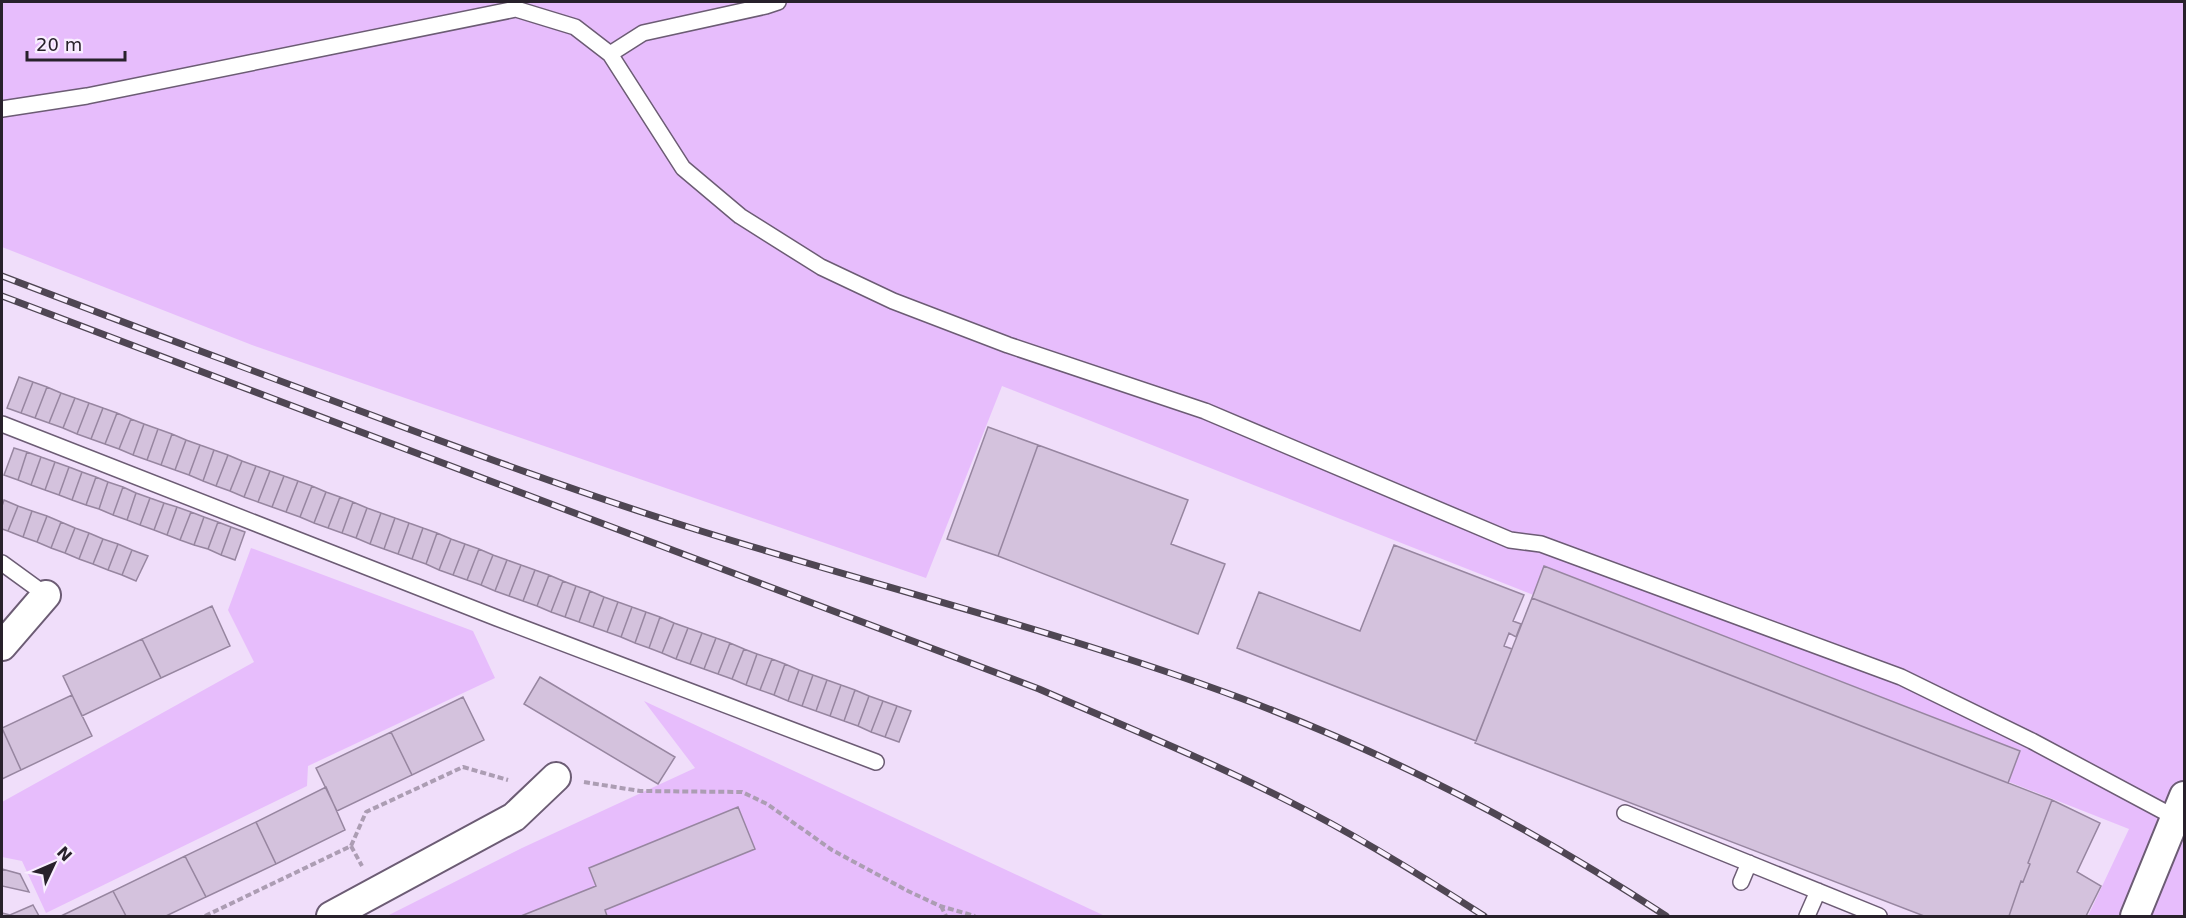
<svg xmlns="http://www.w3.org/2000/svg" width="2186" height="918" viewBox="0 0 2186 918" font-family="'DejaVu Sans',sans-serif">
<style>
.green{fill:#e7bdfc}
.building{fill:#d4c2dd;stroke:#9786a0;stroke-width:1.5}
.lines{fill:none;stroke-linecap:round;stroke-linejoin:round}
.service-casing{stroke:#6c5c74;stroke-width:18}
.minor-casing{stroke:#6c5c74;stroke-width:32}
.path{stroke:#ac9db3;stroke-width:4;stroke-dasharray:6 3;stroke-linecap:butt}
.service{stroke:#fff;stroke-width:15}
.minor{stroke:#fff;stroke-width:28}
.rail-casing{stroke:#4f4653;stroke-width:7}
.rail{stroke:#f9eeff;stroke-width:4.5;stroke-dasharray:14;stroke-linecap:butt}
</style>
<rect width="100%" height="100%" fill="#f0defa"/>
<!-- green -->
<path class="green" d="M 2,2 L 2184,2 L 2184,916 L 2088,916 L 2129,829 L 1002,386 L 926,578 L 252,345 L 2,247 Z
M 251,548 L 473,631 L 495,678 L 308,766 L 307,786 L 46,913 L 22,861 L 2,857 L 2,802 L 254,662 L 228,610 Z
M 644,701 L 1105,916 L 387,916 L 522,848 L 695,768 Z"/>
<!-- building -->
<path class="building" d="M 19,377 L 33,382 L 21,413 L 7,408 Z
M 33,382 L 47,387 L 35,418 L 21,413 Z
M 47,387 L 61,393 L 49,423 L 35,418 Z
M 61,393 L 75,398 L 63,428 L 49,423 Z
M 75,398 L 89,403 L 77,434 L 63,428 Z
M 89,403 L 103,408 L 91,439 L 77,434 Z
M 103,408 L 117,413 L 105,444 L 91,439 Z
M 117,413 L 131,419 L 119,449 L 105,444 Z
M 131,419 L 144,424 L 133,455 L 119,449 Z
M 144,424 L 158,429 L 147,460 L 133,455 Z
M 988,427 L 1038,445 L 998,556 L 947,539 Z
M 158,429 L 172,434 L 161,465 L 147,460 Z
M 172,434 L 186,440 L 175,470 L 161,465 Z
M 186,440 L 200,445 L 189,475 L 175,470 Z
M 200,445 L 214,450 L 203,481 L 189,475 Z
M 1038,445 L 1188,500 L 1171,544 L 1225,564 L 1198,634 L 998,556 Z
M 14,448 L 27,452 L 18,480 L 4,475 Z
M 214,450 L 228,455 L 216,486 L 203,481 Z
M 27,452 L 41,457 L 31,485 L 18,480 Z
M 228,455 L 242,461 L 230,491 L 216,486 Z
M 41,457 L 55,462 L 45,490 L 31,485 Z
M 242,461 L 256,466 L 244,497 L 230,491 Z
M 55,462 L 69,467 L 59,495 L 45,490 Z
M 256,466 L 270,471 L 258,502 L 244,497 Z
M 69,467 L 82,472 L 72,500 L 59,495 Z
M 270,471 L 284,476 L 272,507 L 258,502 Z
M 82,472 L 96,477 L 86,505 L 72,500 Z
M 284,476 L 298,481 L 286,512 L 272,507 Z
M 96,477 L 108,482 L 99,509 L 86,505 Z
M 298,481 L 312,486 L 300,517 L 286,512 Z
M 108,482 L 123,487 L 113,515 L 99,509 Z
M 312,486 L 326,492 L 314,523 L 300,517 Z
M 123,487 L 136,493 L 127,520 L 113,515 Z
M 326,492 L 340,497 L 328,528 L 314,523 Z
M 136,493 L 150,498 L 140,525 L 127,520 Z
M 340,497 L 353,502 L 342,533 L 328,528 Z
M 150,498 L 164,503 L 154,530 L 140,525 Z
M 4,500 L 18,506 L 8,531 L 2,529 L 2,506 Z
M 353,502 L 367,508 L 356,538 L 342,533 Z
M 164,503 L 177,507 L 167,535 L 154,530 Z
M 18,506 L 32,511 L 23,537 L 8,531 Z
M 177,507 L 191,512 L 180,540 L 167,535 Z
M 367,508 L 381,513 L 370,544 L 356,538 Z
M 32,511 L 47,516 L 37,542 L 23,537 Z
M 191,512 L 204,517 L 194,545 L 180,540 Z
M 381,513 L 395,518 L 384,549 L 370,544 Z
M 47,516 L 61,522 L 51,548 L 37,542 Z
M 204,517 L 218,522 L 208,549 L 194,545 Z
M 395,518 L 409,523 L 398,554 L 384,549 Z
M 61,522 L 75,528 L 65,553 L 51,548 Z
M 218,522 L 231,527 L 221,555 L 208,549 Z
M 409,523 L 423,528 L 412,559 L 398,554 Z
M 231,527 L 245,532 L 235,560 L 221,555 Z
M 75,528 L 89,533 L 79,559 L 65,553 Z
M 423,528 L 437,533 L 426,564 L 412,559 Z
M 89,533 L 103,539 L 93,564 L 79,559 Z
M 437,533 L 451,539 L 439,570 L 426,564 Z
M 103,539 L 118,544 L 108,570 L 93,564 Z
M 451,539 L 465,544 L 453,575 L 439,570 Z
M 118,544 L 132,550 L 122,575 L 108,570 Z
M 465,544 L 479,549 L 467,580 L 453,575 Z
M 1394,545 L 1524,595 L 1513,621 L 1521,624 L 1516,637 L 1509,633 L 1504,646 L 1512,649 L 1476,741 L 1237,648 L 1259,592 L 1360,631 Z
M 479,549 L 493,555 L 481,585 L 467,580 Z
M 132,550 L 148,556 L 136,581 L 122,575 Z
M 493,555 L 507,560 L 495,591 L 481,585 Z
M 507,560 L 521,565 L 509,596 L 495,591 Z
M 521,565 L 535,570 L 523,601 L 509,596 Z
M 1544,566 L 2020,751 L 2008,783 L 1532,598 Z
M 535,570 L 549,575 L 537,606 L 523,601 Z
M 549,575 L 563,581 L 551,612 L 537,606 Z
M 563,581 L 576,586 L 565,617 L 551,612 Z
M 576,586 L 590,591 L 579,622 L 565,617 Z
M 590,591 L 604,597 L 593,627 L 579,622 Z
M 604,597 L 618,602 L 607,632 L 593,627 Z
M 1532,598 L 2052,800 L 2028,863 L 2030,864 L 2023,882 L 2021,881 L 2009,916 L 1924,916 L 1475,743 Z
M 618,602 L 632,607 L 621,637 L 607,632 Z
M 212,606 L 230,646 L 161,678 L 142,639 Z
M 632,607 L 646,612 L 635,643 L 621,637 Z
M 646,612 L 660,617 L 649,648 L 635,643 Z
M 660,617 L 674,623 L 662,653 L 649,648 Z
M 674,623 L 688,628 L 676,659 L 662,653 Z
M 688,628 L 702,633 L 690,664 L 676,659 Z
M 702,633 L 716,638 L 704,669 L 690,664 Z
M 716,638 L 730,643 L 718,674 L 704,669 Z
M 142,639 L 161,678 L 82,716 L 63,676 Z
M 730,643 L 744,649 L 732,679 L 718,674 Z
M 744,649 L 757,654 L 746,685 L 732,679 Z
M 757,654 L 772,659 L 760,690 L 746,685 Z
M 772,659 L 785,664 L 774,695 L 760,690 Z
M 785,664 L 799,670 L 788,701 L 774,695 Z
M 799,670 L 813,675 L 802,706 L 788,701 Z
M 813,675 L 827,680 L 816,711 L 802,706 Z
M 540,677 L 675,757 L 658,784 L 524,704 Z
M 827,680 L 841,685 L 830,716 L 816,711 Z
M 841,685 L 855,690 L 844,721 L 830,716 Z
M 855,690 L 869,696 L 858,726 L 844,721 Z
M 72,695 L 92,736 L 21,770 L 2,728 Z
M 869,696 L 883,701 L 871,732 L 858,726 Z
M 463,697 L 484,740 L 412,775 L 391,732 Z
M 883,701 L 897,706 L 885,737 L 871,732 Z
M 897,706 L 911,711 L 899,742 L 885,737 Z
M 2,728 L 21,770 L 2,779 Z
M 391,732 L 412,775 L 337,811 L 316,768 Z
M 326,787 L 345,830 L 276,864 L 256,822 Z
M 2052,800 L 2100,823 L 2077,872 L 2101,886 L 2086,916 L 2009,916 L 2021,881 L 2023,882 L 2030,864 L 2028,863 Z
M 738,807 L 755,849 L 605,910 L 607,916 L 521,916 L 596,886 L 589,868 Z
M 256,822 L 276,864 L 206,897 L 185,856 Z
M 185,856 L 206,897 L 166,916 L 126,916 L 113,891 Z
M 2,869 L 20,874 L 29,892 L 2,886 Z
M 113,891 L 126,916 L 61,916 Z
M 33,905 L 39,916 L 2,916 L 2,913 L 10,915 Z"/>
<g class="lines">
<defs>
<path id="service" d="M 610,54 L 643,33 L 766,6 L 778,2
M 2,109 L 87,96 L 516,9 L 575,27 L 610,54 L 683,168 L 740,216 L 821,267 L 893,301 L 1008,345 L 1205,411 L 1510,540 L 1541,544 L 1901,677 L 2032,741 L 2176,818
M 2,424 L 497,618 L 876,762
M 2,563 L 46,595
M 1625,813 L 1879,916
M 1741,882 L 1749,863
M 1807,916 L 1818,891"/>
<path id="minor" d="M 2,646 L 46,595
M 331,916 L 514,817 L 556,777
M 2135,916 L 2184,796"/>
</defs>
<!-- service casing -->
<use href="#service" class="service-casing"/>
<!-- minor casing -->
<use href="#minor" class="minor-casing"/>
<!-- path -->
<path class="path" d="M 584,782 L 640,791 L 742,792 L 767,804 L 832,850 L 908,891 L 940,906 L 975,916
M 351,846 L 362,866
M 941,906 L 946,916
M 205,916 L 351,846 L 366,812 L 463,767 L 508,780"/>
<!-- service -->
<use href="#service" class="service"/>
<!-- minor -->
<use href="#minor" class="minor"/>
<defs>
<path id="rail" d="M 2,276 C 122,322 243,367 363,412 C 470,452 577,492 685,526 C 871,585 1061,631 1243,699 C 1392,755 1534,829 1666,916
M 2,296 L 1039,689 C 1124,726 1210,761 1292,803 C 1358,836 1422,876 1484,916"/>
</defs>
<!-- rail casing -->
<use href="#rail" class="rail-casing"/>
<!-- rail -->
<use href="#rail" class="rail"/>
</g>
<!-- border -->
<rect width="2186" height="918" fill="none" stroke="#28212b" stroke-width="6"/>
<!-- north arrow -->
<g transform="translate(54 864) rotate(46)" stroke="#f9eeff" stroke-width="4.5" paint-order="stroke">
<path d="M0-4.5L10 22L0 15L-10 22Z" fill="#28212b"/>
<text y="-9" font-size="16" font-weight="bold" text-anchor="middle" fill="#28212b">N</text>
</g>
<!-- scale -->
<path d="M27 51v9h98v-9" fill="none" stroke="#28212b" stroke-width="3"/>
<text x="36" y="51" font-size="18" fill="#28212b" stroke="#f9eeff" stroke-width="4.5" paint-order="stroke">20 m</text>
</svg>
